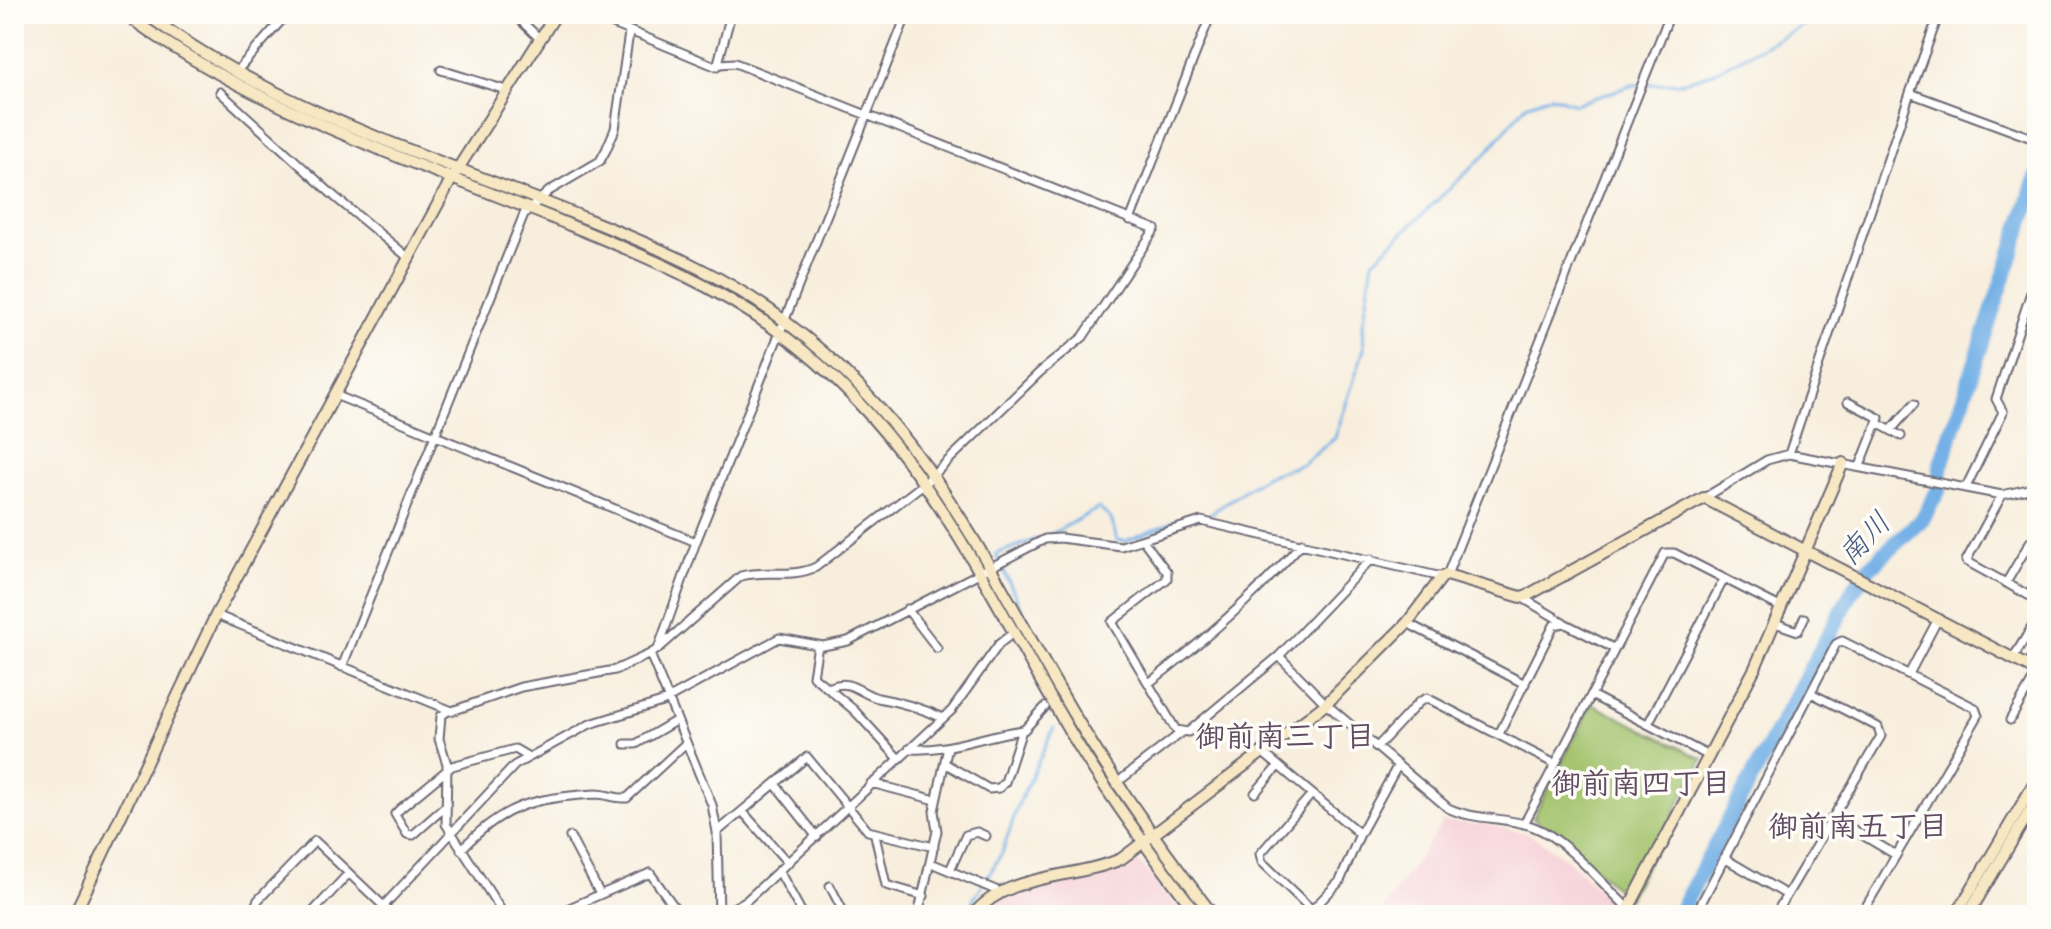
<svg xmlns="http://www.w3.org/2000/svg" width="2051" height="929" viewBox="0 0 2051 929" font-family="'Shantell Sans','Klee One',sans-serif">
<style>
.built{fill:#f6cfd7}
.green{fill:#a2c26b;stroke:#627253;stroke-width:2}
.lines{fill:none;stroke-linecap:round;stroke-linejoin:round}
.stream{stroke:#74b1e6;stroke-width:3}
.river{stroke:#74b1e6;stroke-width:16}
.street-casing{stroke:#6d6974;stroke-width:11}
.secondary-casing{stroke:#6d6974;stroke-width:14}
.street{stroke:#fff;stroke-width:7}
.secondary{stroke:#f7e8c3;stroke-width:10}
.labels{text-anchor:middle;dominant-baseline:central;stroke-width:7;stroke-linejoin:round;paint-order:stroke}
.water-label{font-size:30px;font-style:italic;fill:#435b7f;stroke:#fdfcf7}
.neighbourhood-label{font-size:30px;font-weight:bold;fill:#604b63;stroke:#fdfcf7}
</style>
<rect width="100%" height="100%" fill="#fdfcf7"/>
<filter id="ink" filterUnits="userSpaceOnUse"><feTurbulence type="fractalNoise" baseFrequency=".0125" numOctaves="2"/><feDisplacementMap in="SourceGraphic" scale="16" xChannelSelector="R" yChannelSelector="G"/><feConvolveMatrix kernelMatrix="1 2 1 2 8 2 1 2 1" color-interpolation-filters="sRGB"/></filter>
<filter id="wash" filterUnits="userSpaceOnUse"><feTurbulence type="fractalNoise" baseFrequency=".006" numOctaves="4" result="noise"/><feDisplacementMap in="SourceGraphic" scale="32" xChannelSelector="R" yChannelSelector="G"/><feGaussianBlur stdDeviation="1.8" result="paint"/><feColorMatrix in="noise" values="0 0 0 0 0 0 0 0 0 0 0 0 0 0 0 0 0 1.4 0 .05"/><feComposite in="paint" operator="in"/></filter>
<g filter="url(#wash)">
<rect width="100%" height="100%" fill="#f8eedd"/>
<!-- built -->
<path class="built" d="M 1443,822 L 1489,825 L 1530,834 L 1566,858 L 1613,904 L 1617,915 L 1379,915 Z
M 1136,859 L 1183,915 L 984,915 L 996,902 L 1013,894 L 1099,878 Z"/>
<!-- green -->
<path class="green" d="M 1592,704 L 1703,759 L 1628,899 L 1565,841 L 1533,818 Z"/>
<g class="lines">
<!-- stream -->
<path class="stream" d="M 1048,536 L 1099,508 L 1111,519 L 1117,540 L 1126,541 L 1190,515 L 1207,516 L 1264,477 L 1303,464 L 1335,438 L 1364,349 L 1363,326 L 1373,261 L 1484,156 L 1526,105 L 1551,96 L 1575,104 L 1633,85 L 1680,83 L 1712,73 L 1806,24 L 1815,14
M 1028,623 L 996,554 L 1037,539
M 964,915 L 1002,853 L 1018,805 L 1054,728"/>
<!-- river -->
<path class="river" d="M 1678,915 L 1853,590 L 1869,568 L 1923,518 L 1939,489 L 1941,465 L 2037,178"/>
</g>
</g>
<g filter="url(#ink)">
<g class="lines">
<defs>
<path id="street" d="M 514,14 L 539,38
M 589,14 L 717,67 L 731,14
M 1939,14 L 1910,93 L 2037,140
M 441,70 L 506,90
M 236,72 L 287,14
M 220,92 L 335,197 L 409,258
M 1130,220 L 1211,14
M 335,395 L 696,542
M 1848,402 L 1879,418 L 1860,466
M 1877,423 L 1901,436
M 1891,430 L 1914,404
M 1789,454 L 1910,93
M 1966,487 L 2003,412 L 1996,399 L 2037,274
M 2002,495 L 1966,561 L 2037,600
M 1704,498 L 1767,460 L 1789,454 L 2002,495 L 2037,487
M 1143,540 L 1167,572 L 1167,579 L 1112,622 L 1176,730 L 1188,732 L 1279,656 L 1371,559
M 1447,575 L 1670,14
M 2006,583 L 2030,542
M 1521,597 L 1563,622
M 907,609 L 937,648
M 216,615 L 452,711 L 521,687 L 615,670 L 650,654
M 1407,623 L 1525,684
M 1775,623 L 1798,631 L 1804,618
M 818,645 L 813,676 L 854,710 L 898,758
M 658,649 L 741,576 C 767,569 790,579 816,567 L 926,482 L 1040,372 L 1083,337 L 1155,229 L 735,63 L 719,64
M 1279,656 L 1326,704 L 1448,808 C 1475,821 1505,816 1534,827 C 1566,839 1603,885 1629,909
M 2013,658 L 2037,619
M 342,667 L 524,214 L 549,191 L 600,161 L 606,150 L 615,129 L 629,33
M 1909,674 L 1938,619
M 1149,683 C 1205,640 1255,596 1302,543
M 831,687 C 851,678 860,694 878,698 C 900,702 922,708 943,718
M 1591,695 L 1709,756
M 448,711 L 441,716 L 439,739 L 447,764 L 446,824 L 504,915
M 2010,720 L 2037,673
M 1648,724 L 1724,579
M 1499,734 L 1554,625 L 1564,623 L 1615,649
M 625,744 L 636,744 L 677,720
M 1377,747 L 1419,702 L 1427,698 L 1555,764
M 909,749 C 950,752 986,734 1024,730 L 1045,707
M 1262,752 L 1360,834
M 946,764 L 989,789 L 999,788 L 1005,782 L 1022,730
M 1123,778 L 1182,732
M 871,783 L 936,800
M 775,784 L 817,837
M 1255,793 L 1278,766
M 1311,795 L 1260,854 L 1262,862 L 1312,910 L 1340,881 L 1360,834 L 1398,765
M 446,806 L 413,835 L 407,834 L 395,814 L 401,808 L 452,766 L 515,749 L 527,756
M 743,812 L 788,863
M 1832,817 L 1896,855
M 1524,824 L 1665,553 L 1674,553 L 1782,608
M 717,832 L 807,757 L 868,831 L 934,847
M 875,835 L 886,885 L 924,896
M 570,837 L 600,894
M 461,850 C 502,805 535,797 596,794 C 607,794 616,799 627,798 L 686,743
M 1724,858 L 1787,895
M 931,863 L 998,891
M 950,870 L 966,835 L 977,832 L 986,836
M 779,871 L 803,915
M 830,886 L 845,915
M 251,915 L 258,900 L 315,841 L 393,915
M 310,915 L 348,874
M 375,915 L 515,765 L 590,724 L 662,702 L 779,638 L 823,646 L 848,641 L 1045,539 L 1060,538 L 1121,546 L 1201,521 L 1442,577
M 553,915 L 650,873 L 680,915
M 719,915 L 717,832 L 712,805 L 650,654 L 658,649 L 696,542 L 907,14
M 721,915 L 747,900 L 952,710 L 999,644 L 1013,633
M 918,915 L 937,831 L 934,811 L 948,747
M 1695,915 L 1836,644 L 1842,641 L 1975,708 L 1978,716 L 1861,915
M 1775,915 L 1881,736 L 1878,727 L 1811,693"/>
<path id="secondary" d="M 125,14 C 260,114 419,162 572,226 C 645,256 715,285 779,332 C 918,433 981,580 1065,723 C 1104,790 1151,854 1198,915
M 146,14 C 277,112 437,157 587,219 C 657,247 726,276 786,322 C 932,432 986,567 1076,718 C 1117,786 1164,852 1213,915
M 74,915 L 216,615 L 452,178 L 556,14
M 973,915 C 1008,872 1072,880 1121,859 L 1326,704 L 1407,623 L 1442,577 L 1447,575 L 1521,597 L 1528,595 L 1704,498 L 2037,671
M 1625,915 L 1755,668 L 1843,463
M 1956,915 L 2037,779
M 1968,915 L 2037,799"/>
</defs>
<!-- street casing -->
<use href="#street" class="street-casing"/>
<!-- secondary casing -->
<use href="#secondary" class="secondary-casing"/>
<!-- street -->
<use href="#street" class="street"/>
<!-- secondary -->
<use href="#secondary" class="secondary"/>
</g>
</g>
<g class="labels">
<!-- water labels -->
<g class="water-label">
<text transform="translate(1864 538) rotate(-46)">南川</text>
</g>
<!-- neighbourhood labels -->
<g class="neighbourhood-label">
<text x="1285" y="735">御前南三丁目</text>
<text x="1641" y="782">御前南四丁目</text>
<text x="1858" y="825">御前南五丁目</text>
</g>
</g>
<!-- margin -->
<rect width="2051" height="929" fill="none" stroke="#fdfcf7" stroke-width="48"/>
</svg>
